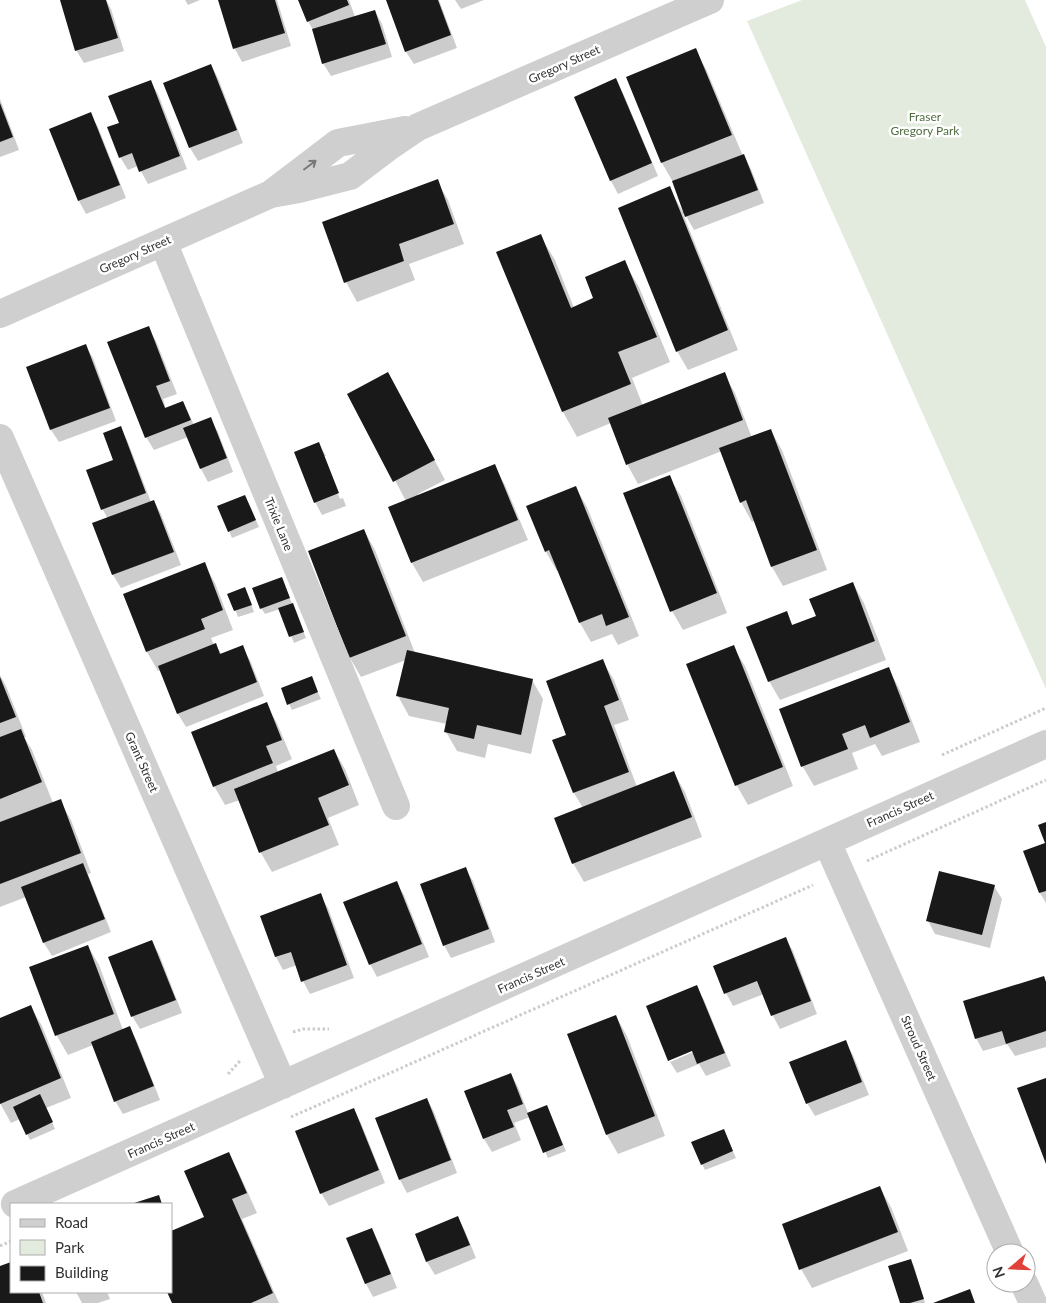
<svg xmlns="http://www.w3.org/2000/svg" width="1046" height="1303" viewBox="0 0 1046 1303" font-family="Lato,sans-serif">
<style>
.green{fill:#e3ebde}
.shadow{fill:#0003}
.building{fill:#191919}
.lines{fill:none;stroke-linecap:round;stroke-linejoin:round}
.path{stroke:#ccc;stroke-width:3;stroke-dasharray:2.5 2.5;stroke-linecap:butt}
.minor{stroke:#cfcfcf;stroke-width:28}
.oneway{stroke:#797979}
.labels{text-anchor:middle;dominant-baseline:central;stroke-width:5;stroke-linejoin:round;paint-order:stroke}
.street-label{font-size:12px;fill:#323232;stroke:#fff}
.park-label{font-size:12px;fill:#506d3f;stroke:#fff}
</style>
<rect width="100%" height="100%" fill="#fff"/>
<!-- green -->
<path class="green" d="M 802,0 L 1025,0 L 1046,47 L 1046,689 L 747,21 Z"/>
<!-- shadow -->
<path class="shadow" d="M 61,0 L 106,0 L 111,9 L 124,51 L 84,63 L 76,50 Z
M 185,0 L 200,0 L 188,5 Z
M 219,0 L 277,0 L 291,46 L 242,62 L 235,49 Z
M 300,0 L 349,0 L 355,17 L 375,11 L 382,24 L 392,57 L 331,76 L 323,63 L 314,32 L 308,21 Z
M 387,0 L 439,0 L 457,48 L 414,64 L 406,52 Z
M 455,0 L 484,0 L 461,9 Z
M 695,50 L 706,69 L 743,156 L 744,156 L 751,169 L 764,203 L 694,230 L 685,214 L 683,214 L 738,350 L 688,370 L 677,351 L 669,188 L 683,212 L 684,212 L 673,182 L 662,163 L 627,77 Z
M 211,65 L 218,78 L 243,143 L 198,161 L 190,148 L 165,83 Z
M 616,80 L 623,93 L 658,176 L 618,194 L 611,181 Z
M 150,81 L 158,94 L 187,169 L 148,184 L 138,166 L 128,170 L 120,157 L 120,124 Z
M 0,99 L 19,150 L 0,157 Z
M 90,114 L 98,127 L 126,198 L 86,214 L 79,201 L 50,130 Z
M 437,181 L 448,200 L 464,244 L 409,264 L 415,280 L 357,302 L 346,282 Z
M 540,235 L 555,260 L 574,308 L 595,299 L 624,262 L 639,287 L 670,362 L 632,378 L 643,406 L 724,374 L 735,393 L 752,438 L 771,431 L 782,450 L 827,570 L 783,586 L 772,567 L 755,520 L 752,522 L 741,502 L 722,451 L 638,484 L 627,464 L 611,423 L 577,437 L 563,412 L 497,253 Z
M 148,328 L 156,341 L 177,394 L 163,399 L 166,409 L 183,402 L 194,425 L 210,419 L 218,432 L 233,472 L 208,482 L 201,469 L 188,437 L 154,450 L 146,437 Z
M 85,345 L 93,358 L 116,421 L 59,442 L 51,430 Z
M 399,393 L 445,480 L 418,494 L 418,496 L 494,465 L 505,485 L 528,540 L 423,582 L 412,563 L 390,508 L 406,501 L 349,394 Z
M 120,427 L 127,440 L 151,502 L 154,501 L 161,514 L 181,565 L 121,588 L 113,575 L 94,524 L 108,519 L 103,510 L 87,471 L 115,460 Z
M 319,444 L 326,456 L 323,456 L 340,499 L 343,498 L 346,506 L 322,515 L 315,502 Z
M 669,477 L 681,496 L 727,613 L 683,630 L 672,611 Z
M 576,488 L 587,507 L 639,636 L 618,645 L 612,634 L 591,642 L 580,623 L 558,570 L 557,571 L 546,552 Z
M 248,502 L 259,527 L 232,538 L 219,507 Z
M 364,530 L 375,550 L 415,653 L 532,680 L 543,699 L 531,754 L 488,744 L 485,758 L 457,751 L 446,732 L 447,724 L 409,716 L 398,696 L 406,660 L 361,677 L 350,658 L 309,551 Z
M 204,564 L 215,583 L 233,630 L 211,638 L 214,645 L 215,644 L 222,655 L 242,647 L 250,660 L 264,696 L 186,727 L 178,714 L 161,670 L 158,671 L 147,652 L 125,594 Z
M 282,579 L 306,638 L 294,643 L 280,609 L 265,614 L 261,608 Z
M 853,583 L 864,603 L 886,660 L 780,700 L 769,681 L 786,613 L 793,626 L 817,617 Z
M 245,588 L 254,612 L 238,617 L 229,594 Z
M 733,647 L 745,666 L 793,786 L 748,805 L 737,786 L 688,665 Z
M 602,660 L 614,680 L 629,720 L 614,725 L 637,787 L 674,773 L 685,792 L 702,837 L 584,882 L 573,863 L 583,808 L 574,793 L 554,741 L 568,736 Z
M 888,668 L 899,688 L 920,742 L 882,756 L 875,744 L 852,753 L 858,769 L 814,786 L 803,767 L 781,709 Z
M 0,675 L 6,686 L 26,737 L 24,737 L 32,750 L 53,803 L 60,801 L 71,820 L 91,873 L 88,874 L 111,932 L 52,956 L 44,943 L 26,897 L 0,907 Z
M 311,678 L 321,699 L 292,710 L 289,704 Z
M 266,704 L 277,723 L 292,759 L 276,766 L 278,772 L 334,750 L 345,769 L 359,805 L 328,818 L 339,845 L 272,872 L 261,853 L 240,800 L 225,805 L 214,786 Z
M 1046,844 L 1046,903 L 1040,893 L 1025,852 Z
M 465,868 L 473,881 L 495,942 L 451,958 L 444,945 Z
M 396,882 L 404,895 L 429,957 L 377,977 L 370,964 Z
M 994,886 L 1002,899 L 990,948 L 935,934 L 928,921 Z
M 320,895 L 328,908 L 354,978 L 310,994 L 303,981 L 297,965 L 283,970 L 276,957 L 261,916 Z
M 785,938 L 793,951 L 817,1014 L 780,1029 L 773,1016 L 764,994 L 733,1006 L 726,993 Z
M 152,941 L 159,954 L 182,1013 L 140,1029 L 132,1016 L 110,957 Z
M 88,946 L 99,965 L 123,1030 L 129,1028 L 137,1041 L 160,1100 L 123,1114 L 115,1101 L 93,1045 L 68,1055 L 57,1036 L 31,967 Z
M 1046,982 L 1046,1047 L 1015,1056 L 1007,1044 L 983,1051 L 976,1038 Z
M 696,987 L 704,1000 L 731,1066 L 706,1076 L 699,1064 L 677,1073 L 670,1062 L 698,1050 Z
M 31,1007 L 42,1026 L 71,1098 L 46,1108 L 55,1129 L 30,1140 L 20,1119 L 11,1123 L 0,1103 L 0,1019 Z
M 616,1016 L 627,1036 L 665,1136 L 618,1154 L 607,1135 L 569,1035 Z
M 845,1042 L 853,1055 L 869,1095 L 815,1116 L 807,1103 Z
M 511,1074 L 518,1087 L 528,1113 L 547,1106 L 566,1151 L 548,1158 L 530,1117 L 514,1123 L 521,1140 L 492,1152 L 484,1139 L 466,1091 Z
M 427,1099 L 434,1112 L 457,1173 L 407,1193 L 400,1180 Z
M 354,1110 L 361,1123 L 385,1183 L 329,1206 L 321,1193 Z
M 724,1131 L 736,1158 L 705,1170 L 702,1164 Z
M 228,1153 L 239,1173 L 257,1213 L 242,1219 L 279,1303 L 173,1303 L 168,1292 L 171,1292 L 171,1226 L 173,1231 L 206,1217 Z
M 880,1188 L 891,1207 L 908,1251 L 812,1288 L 801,1269 Z
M 458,1218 L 465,1231 L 476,1258 L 435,1275 L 427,1262 L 416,1234 Z
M 372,1230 L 379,1243 L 397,1288 L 373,1297 L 366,1284 Z
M 910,1260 L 914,1266 L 925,1303 L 901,1303 Z
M 11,1264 L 11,1292 L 42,1292 L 46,1303 L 0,1303 L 0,1268 Z
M 76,1292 L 107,1292 L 110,1299 L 98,1303 L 82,1303 Z"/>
<!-- building -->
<path class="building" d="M 60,0 L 106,0 L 118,38 L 75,51 Z
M 218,0 L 275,0 L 285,33 L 233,49 Z
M 298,0 L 347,0 L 349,5 L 307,22 Z
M 386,0 L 438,0 L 451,35 L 405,52 Z
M 375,10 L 386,44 L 322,64 L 312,29 Z
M 696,48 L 732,135 L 661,163 L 626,77 Z
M 211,64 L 237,130 L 189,148 L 163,83 Z
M 616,78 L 652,163 L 610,181 L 574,97 Z
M 151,80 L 180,156 L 139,172 L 132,153 L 119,158 L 107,127 L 119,123 L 108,96 Z
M 0,103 L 13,137 L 0,142 Z
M 91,112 L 120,185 L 78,201 L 49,129 Z
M 744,154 L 758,190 L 685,217 L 672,181 Z
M 438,179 L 454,224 L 399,244 L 404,261 L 344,283 L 322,222 Z
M 670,186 L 728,330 L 676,352 L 618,208 Z
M 541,234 L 571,308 L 593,298 L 585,277 L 625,260 L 657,337 L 618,352 L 631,384 L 562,412 L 496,252 Z
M 149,326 L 170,381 L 156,386 L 165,408 L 183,401 L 191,420 L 145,438 L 107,342 Z
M 86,344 L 110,408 L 50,430 L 26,367 Z
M 388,372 L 435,460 L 393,482 L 347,394 Z
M 725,372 L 743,420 L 626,465 L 608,418 Z
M 211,417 L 227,458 L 200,469 L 183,428 Z
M 121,426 L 146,493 L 101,510 L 86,470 L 113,460 L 103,433 Z
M 771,429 L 817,550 L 771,567 L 746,500 L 740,503 L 719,448 Z
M 319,442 L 339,493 L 314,503 L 294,452 Z
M 495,464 L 518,520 L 411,563 L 388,507 Z
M 670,475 L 717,593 L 670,612 L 623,493 Z
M 576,486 L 629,617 L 606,626 L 602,614 L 579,623 L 549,550 L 545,552 L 526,506 Z
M 245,495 L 256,520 L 228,532 L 217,506 Z
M 154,500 L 174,552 L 112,575 L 92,523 Z
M 364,529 L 406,636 L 349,658 L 308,551 Z
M 205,562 L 223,610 L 201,619 L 205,629 L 146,652 L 123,594 Z
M 282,577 L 290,598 L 260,609 L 252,588 Z
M 853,582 L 875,641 L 768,682 L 746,627 L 787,611 L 792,625 L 816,616 L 809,599 Z
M 245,587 L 252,605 L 234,611 L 227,594 Z
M 293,603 L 304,632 L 289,637 L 278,608 Z
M 216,643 L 220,654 L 243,645 L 257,682 L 177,714 L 158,666 Z
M 734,645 L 783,767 L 735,786 L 686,664 Z
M 407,650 L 533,679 L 521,735 L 477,725 L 474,739 L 444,732 L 449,708 L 396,696 Z
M 603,659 L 619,700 L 604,706 L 629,772 L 573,793 L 552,740 L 566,735 L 546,681 Z
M 889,667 L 910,722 L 870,738 L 865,725 L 842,734 L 848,749 L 801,767 L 779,709 Z
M 312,676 L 318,692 L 287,705 L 281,688 Z
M 0,677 L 16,717 L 0,723 Z
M 267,702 L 282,740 L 266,746 L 273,763 L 213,787 L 191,732 Z
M 21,729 L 42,782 L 0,799 L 0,737 Z
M 334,749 L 349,785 L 318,798 L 329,825 L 259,853 L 234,789 Z
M 674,771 L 692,817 L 572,864 L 554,818 Z
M 61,799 L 81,853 L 0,884 L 0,822 Z
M 1046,822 L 1046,891 L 1039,893 L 1023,851 L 1045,843 L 1038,825 Z
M 83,863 L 105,919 L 43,943 L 21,887 Z
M 466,867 L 489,929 L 443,946 L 420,884 Z
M 939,871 L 995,885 L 982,935 L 926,921 Z
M 397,881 L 422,944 L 369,965 L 343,902 Z
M 321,893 L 347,965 L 301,982 L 291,952 L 275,957 L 260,916 Z
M 786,937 L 811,1001 L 771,1016 L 757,981 L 724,994 L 713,966 Z
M 152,940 L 176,1000 L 131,1017 L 108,957 Z
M 88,945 L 114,1014 L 55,1036 L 29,967 Z
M 1044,976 L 1046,982 L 1046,1031 L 1006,1044 L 1002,1031 L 975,1039 L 963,1001 Z
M 697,985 L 725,1053 L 697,1064 L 692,1051 L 668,1061 L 646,1006 Z
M 31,1005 L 61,1078 L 0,1104 L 0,1018 Z
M 616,1015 L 655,1116 L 606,1135 L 567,1034 Z
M 130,1026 L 154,1086 L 114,1102 L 91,1042 Z
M 846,1040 L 862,1082 L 806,1104 L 789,1062 Z
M 511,1073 L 523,1104 L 507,1110 L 514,1127 L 483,1139 L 464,1091 Z
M 1046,1078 L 1046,1164 L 1017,1088 Z
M 40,1094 L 53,1122 L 26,1135 L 13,1107 Z
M 427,1098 L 451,1160 L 399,1180 L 375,1118 Z
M 547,1105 L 563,1145 L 543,1153 L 527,1113 Z
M 354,1108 L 379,1170 L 320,1194 L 295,1131 Z
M 724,1129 L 733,1151 L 701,1165 L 691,1142 Z
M 229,1152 L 247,1193 L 232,1199 L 273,1293 L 251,1303 L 172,1303 L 167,1292 L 171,1292 L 171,1231 L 204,1217 L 184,1171 Z
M 880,1186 L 898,1232 L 799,1270 L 782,1224 Z
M 159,1195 L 162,1204 L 131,1204 Z
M 458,1216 L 470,1245 L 426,1262 L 415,1234 Z
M 372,1228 L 391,1274 L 365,1284 L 346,1238 Z
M 911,1259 L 924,1299 L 910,1303 L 900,1303 L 888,1266 Z
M 11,1262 L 11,1292 L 39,1292 L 43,1303 L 0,1303 L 0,1266 Z
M 970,1289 L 975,1303 L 933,1303 Z"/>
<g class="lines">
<!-- path -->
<path class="path" d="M 942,755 L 1046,708
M 867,861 L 1046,780
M 293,1032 L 303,1029 L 329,1029
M 228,1074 L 240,1061
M 291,1117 L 813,885
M 0,1246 L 11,1241"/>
<!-- minor -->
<path class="minor" d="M 271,194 L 299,189 L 350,176 L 387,148 L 418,127 L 710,0
M 163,242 L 396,806
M 0,314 L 271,194 L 338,143 L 405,130
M 0,438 L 283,1085
M 827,842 L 1010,1253
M 15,1204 L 1046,744
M 1024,1283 L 1033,1303"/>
</g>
<!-- one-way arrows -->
<defs><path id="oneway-shaft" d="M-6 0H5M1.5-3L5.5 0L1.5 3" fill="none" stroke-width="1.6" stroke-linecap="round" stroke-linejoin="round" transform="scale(1.25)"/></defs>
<use class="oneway" href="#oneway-shaft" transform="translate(310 165) rotate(-37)"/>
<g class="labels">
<!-- street labels -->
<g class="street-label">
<text transform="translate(564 64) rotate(-24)">Gregory Street</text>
<text transform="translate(135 254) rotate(-24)">Gregory Street</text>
<text transform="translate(279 524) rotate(68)">Trixie Lane</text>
<text transform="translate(142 762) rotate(66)">Grant Street</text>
<text transform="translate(900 809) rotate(-24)">Francis Street</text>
<text transform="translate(531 975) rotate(-24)">Francis Street</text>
<text transform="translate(919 1048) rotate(66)">Stroud Street</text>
<text transform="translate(161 1140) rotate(-24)">Francis Street</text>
</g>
<!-- park labels -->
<g class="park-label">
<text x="925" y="116">Fraser<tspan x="925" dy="14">Gregory Park</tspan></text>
</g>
</g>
<!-- legend -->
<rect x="10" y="1203" width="162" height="90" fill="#ffffff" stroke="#adadad"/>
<rect x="20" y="1219" width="25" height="8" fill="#cfcfcf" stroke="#adadad"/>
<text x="55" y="1228" font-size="15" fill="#323232">Road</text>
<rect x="20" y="1240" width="25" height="15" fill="#e3ebde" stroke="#adadad"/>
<text x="55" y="1253" font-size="15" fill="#323232">Park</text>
<rect x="20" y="1266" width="25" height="15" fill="#191919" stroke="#adadad"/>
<text x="55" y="1278" font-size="15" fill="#323232">Building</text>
<!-- north arrow -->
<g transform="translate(1011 1268) rotate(251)"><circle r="24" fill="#ffffff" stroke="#adadad"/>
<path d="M0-4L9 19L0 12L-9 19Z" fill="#e1413b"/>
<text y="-8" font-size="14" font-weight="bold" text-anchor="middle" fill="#323232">N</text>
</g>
</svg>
